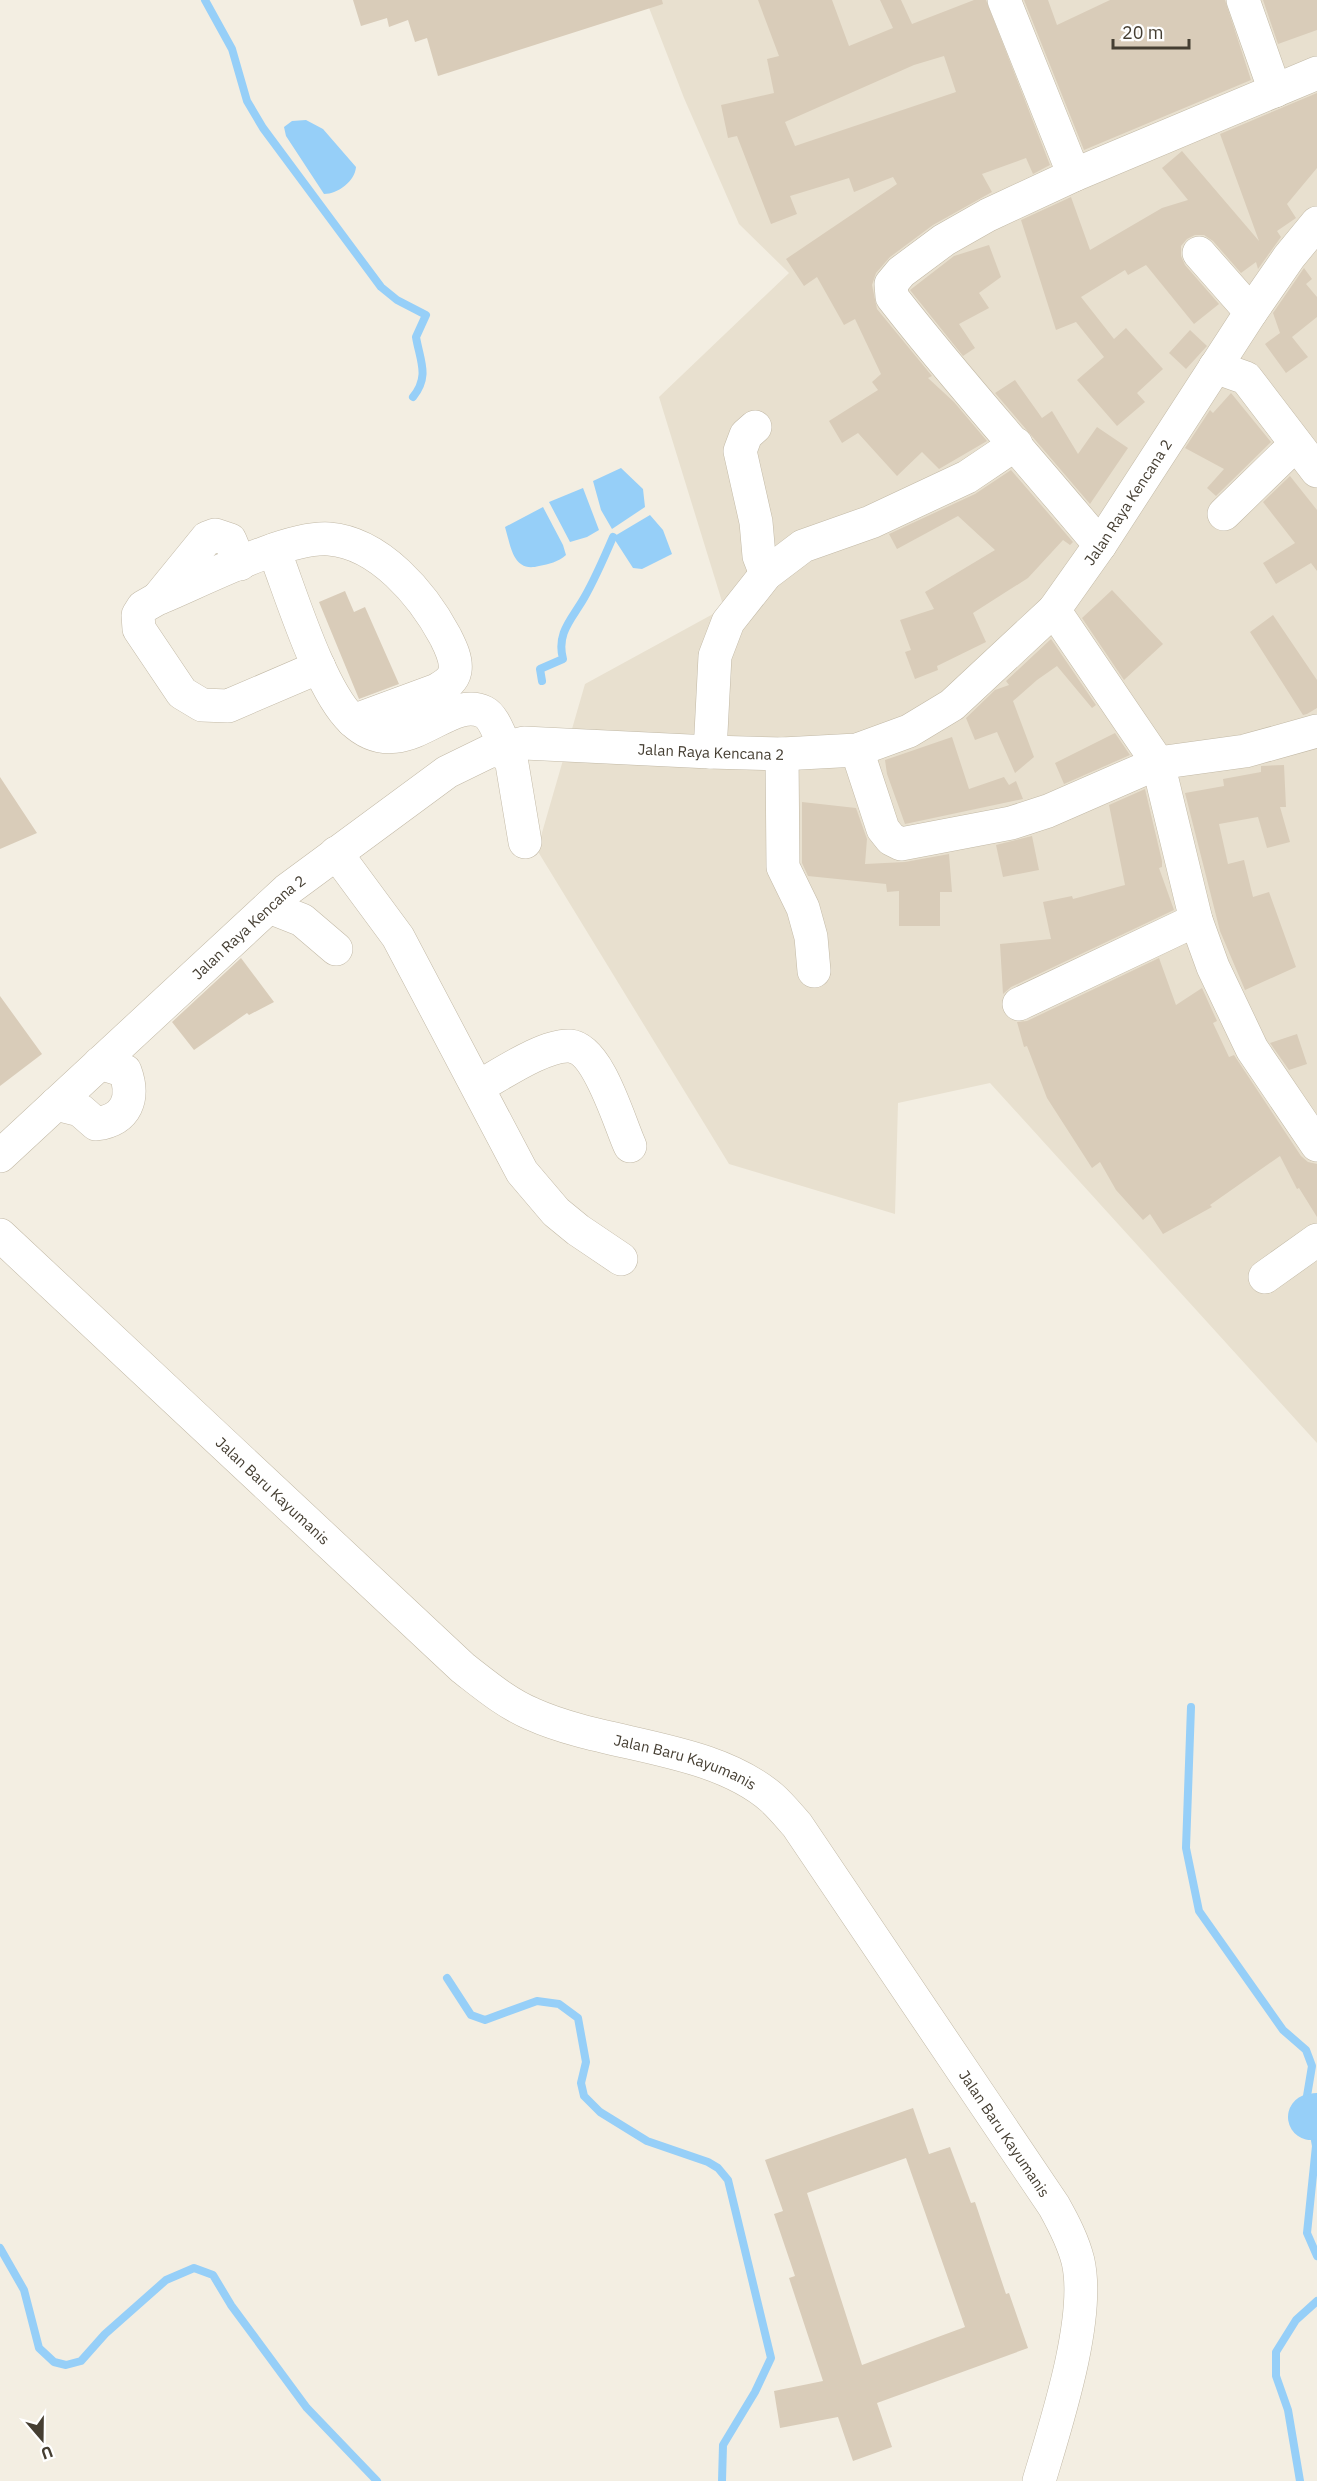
<svg xmlns="http://www.w3.org/2000/svg" width="1317" height="2481" viewBox="0 0 1317 2481" font-family="'IBM Plex Sans',sans-serif">
<style>
.residential{fill:#e8e0cf}
.water{fill:#96cff8}
.lines{fill:none;stroke-linecap:round;stroke-linejoin:round}
.stream{stroke:#96cff8;stroke-width:8}
.river{stroke:#96cff8;stroke-width:46}
.building{fill:#d9ccb9;fill-rule:evenodd}
.minor-casing{stroke:#c2b9a6;stroke-width:34}
.minor{stroke:#fff;stroke-width:33}
.labels{text-anchor:middle;dominant-baseline:central;stroke-width:6;stroke-linejoin:round;paint-order:stroke}
.street-label{font-size:15px;fill:#453e32;stroke:#fff}
</style>
<rect width="100%" height="100%" fill="#f3eee2"/>
<!-- residential -->
<path class="residential" d="M 646,0 L 1317,0 L 1317,1443 L 990,1083 L 898,1103 L 895,1214 L 729,1164 L 537,850 L 585,684 L 724,608 L 659,397 L 789,273 L 739,224 L 684,98 Z"/>
<!-- water -->
<path class="water" d="M 306,120 L 323,129 L 356,167 C 355,181 338,194 324,194 L 286,136 L 284,127 L 292,121 Z
M 621,468 L 643,489 L 645,507 L 612,529 L 601,510 L 593,481 Z
M 583,488 L 599,530 L 587,537 L 570,542 L 549,502 Z
M 543,507 L 563,545 L 566,555 C 558,562 549,564 539,566 C 513,573 511,547 505,527 Z
M 650,515 L 663,530 L 672,554 L 642,569 L 633,568 L 613,537 Z"/>
<g class="lines">
<!-- stream -->
<path class="stream" d="M 205,0 L 232,49 L 247,101 L 263,128 L 381,287 L 397,300 L 426,315 L 416,337 C 420,361 430,376 413,397
M 542,681 L 540,669 L 563,659 C 556,633 572,619 584,598 C 595,579 604,558 613,537
M 1191,1707 L 1186,1848 L 1199,1911 L 1283,2030 L 1306,2050 L 1312,2066 L 1307,2096 L 1316,2146 L 1307,2233 L 1317,2256
M 447,1978 L 471,2015 L 485,2020 L 537,2001 L 559,2004 L 578,2018 L 586,2062 L 581,2083 L 584,2096 L 600,2112 L 647,2141 L 708,2162 L 718,2168 L 728,2180 L 771,2358 L 755,2392 L 723,2445 L 722,2481
M 0,2248 L 24,2290 L 39,2348 L 54,2362 L 66,2365 L 81,2361 L 105,2334 L 166,2280 L 194,2268 L 213,2275 L 231,2305 L 307,2408 L 377,2481
M 1300,2481 L 1288,2410 L 1276,2376 L 1276,2352 L 1296,2320 L 1317,2301"/>
<!-- river -->
<path class="river" d="M 1311,2117 L 1317,2116"/>
</g>
<!-- building -->
<path class="building" d="M 353,0 L 662,0 L 663,4 L 438,76 L 427,38 L 415,42 L 408,20 L 389,27 L 387,18 L 361,26 Z
M 758,0 L 832,0 L 849,46 L 893,28 L 880,0 L 901,0 L 912,24 L 974,0 L 986,0 L 1050,165 L 1033,174 L 1026,158 L 982,174 L 992,192 L 933,225 L 890,257 L 876,273 L 872,285 L 877,309 L 932,376 L 928,378 L 954,402 L 987,441 L 939,469 L 922,452 L 897,476 L 858,433 L 842,443 L 829,421 L 878,390 L 872,382 L 881,374 L 855,319 L 844,325 L 817,277 L 804,286 L 786,259 L 897,184 L 893,177 L 854,192 L 849,178 L 790,196 L 797,214 L 771,224 L 737,136 L 728,138 L 721,105 L 774,93 L 767,59 L 779,56 ZM 944,56 L 956,92 L 795,146 L 785,122 L 914,65 Z
M 1024,0 L 1048,0 L 1057,25 L 1110,0 L 1225,0 L 1251,80 L 1084,150 Z
M 1263,0 L 1317,0 L 1317,30 L 1278,44 Z
M 1317,93 L 1317,168 L 1287,204 L 1296,218 L 1277,231 L 1281,237 L 1258,269 L 1256,262 L 1241,273 L 1213,241 L 1204,235 L 1195,235 L 1187,239 L 1181,246 L 1181,256 L 1185,265 L 1219,304 L 1194,324 L 1146,265 L 1128,275 L 1125,270 L 1081,297 L 1114,339 L 1126,328 L 1163,369 L 1137,393 L 1145,402 L 1117,426 L 1077,380 L 1104,357 L 1076,322 L 1056,330 L 1021,220 L 1071,197 L 1090,250 L 1162,208 L 1188,200 L 1162,168 L 1182,151 L 1259,241 L 1220,134 Z
M 989,245 L 1001,277 L 979,293 L 989,308 L 959,324 L 975,348 L 963,356 L 910,290 L 954,256 Z
M 1304,268 L 1312,279 L 1306,284 L 1317,297 L 1317,317 L 1292,337 L 1308,357 L 1286,373 L 1265,344 L 1280,333 L 1273,313 Z
M 1190,330 L 1207,346 L 1186,369 L 1169,353 Z
M 1015,380 L 1042,418 L 1052,411 L 1078,454 L 1097,427 L 1128,448 L 1090,504 L 995,393 Z
M 1231,393 L 1271,442 L 1216,496 L 1207,488 L 1224,469 L 1185,448 L 1210,410 L 1213,413 Z
M 1011,470 L 1073,542 L 1070,545 L 1063,540 L 1028,578 L 973,613 L 986,642 L 937,666 L 938,670 L 915,679 L 905,652 L 911,650 L 900,620 L 934,609 L 925,592 L 995,550 L 958,516 L 897,549 L 889,534 L 975,494 Z
M 1290,476 L 1317,510 L 1317,571 L 1311,563 L 1276,584 L 1263,563 L 1295,543 L 1263,502 Z
M 1112,590 L 1163,644 L 1124,680 L 1082,618 Z
M 345,591 L 354,612 L 365,607 L 399,684 L 359,699 L 319,602 Z
M 1273,615 L 1317,680 L 1317,708 L 1307,714 L 1303,715 L 1250,632 Z
M 1051,639 L 1096,705 L 1092,708 L 1057,666 L 1037,680 L 1013,701 L 1034,757 L 1015,773 L 997,732 L 975,740 L 966,718 L 995,690 L 1009,685 L 1006,681 Z
M 1115,733 L 1130,755 L 1064,784 L 1055,763 Z
M 952,737 L 969,789 L 1004,777 L 1009,785 L 1016,781 L 1023,799 L 905,824 L 887,774 L 885,760 Z
M 1284,765 L 1286,807 L 1280,807 L 1290,842 L 1267,848 L 1258,817 L 1219,824 L 1228,864 L 1244,860 L 1253,897 L 1269,892 L 1296,967 L 1245,990 L 1220,931 L 1185,793 L 1224,786 L 1223,779 L 1261,772 L 1261,766 Z
M 0,777 L 37,833 L 0,849 Z
M 1145,789 L 1162,861 L 1162,867 L 1159,868 L 1174,910 L 1011,987 L 1003,994 L 1000,944 L 1051,939 L 1043,902 L 1072,896 L 1073,899 L 1125,885 L 1109,805 Z
M 802,802 L 856,808 L 867,839 L 865,864 L 905,862 L 949,854 L 952,892 L 940,892 L 940,926 L 899,926 L 899,891 L 887,892 L 886,884 L 808,876 L 802,863 Z
M 1032,836 L 1039,870 L 1003,877 L 996,845 Z
M 241,958 L 274,1002 L 249,1015 L 247,1013 L 194,1050 L 172,1022 Z
M 1159,958 L 1176,1005 L 1202,988 L 1217,1021 L 1213,1023 L 1229,1057 L 1234,1055 L 1301,1156 L 1308,1162 L 1317,1164 L 1317,1217 L 1299,1188 L 1297,1189 L 1280,1156 L 1210,1205 L 1212,1207 L 1163,1234 L 1150,1214 L 1143,1220 L 1116,1190 L 1100,1162 L 1092,1168 L 1047,1098 L 1027,1046 L 1024,1047 L 1017,1022 L 1027,1021 Z
M 0,996 L 42,1054 L 0,1086 Z
M 1297,1034 L 1307,1064 L 1289,1070 L 1270,1043 Z
M 913,2108 L 929,2154 L 950,2147 L 971,2203 L 975,2202 L 1006,2294 L 1009,2293 L 1028,2348 L 877,2403 L 892,2447 L 853,2461 L 838,2417 L 780,2428 L 774,2391 L 823,2381 L 789,2278 L 795,2276 L 774,2214 L 783,2211 L 765,2160 ZM 906,2158 L 965,2327 L 862,2365 L 807,2193 Z"/>
<g class="lines">
<defs>
<g id="minor">
<path d="M 1004,0 L 1074,175"/>
<path d="M 1243,0 L 1275,91"/>
<path d="M 1199,253 L 1251,312"/>
<path d="M 1215,367 L 1246,378 L 1317,471"/>
<path d="M 755,427 L 746,435 L 740,451 L 756,522 L 759,556 L 766,574"/>
<path d="M 1224,514 L 1295,445"/>
<path d="M 1100,545 C 1031,462 958,382 892,297 L 891,284 L 901,272 L 944,240 L 988,215 L 1074,175 L 1317,73"/>
<path d="M 274,550 C 291,594 320,690 352,720 C 403,769 447,693 484,712 C 494,717 500,737 505,746"/>
<path d="M 159,597 L 207,538 L 215,535 L 230,540 L 240,564"/>
<path d="M 1054,610 L 1158,763 L 1196,920 L 1213,967 L 1252,1049 L 1317,1145"/>
<path d="M 319,667 L 228,706 L 202,705 L 182,693 L 139,629 L 138,615 L 143,607 L 157,599 C 199,582 286,536 329,539 C 380,543 423,595 445,636 C 450,646 457,659 455,671 C 453,681 445,685 437,690 L 353,721"/>
<path d="M 497,749 L 511,758 L 525,842"/>
<path d="M 857,750 L 883,829 L 891,839 L 901,844 L 1011,823 L 1048,811 L 1158,763 L 1245,751 L 1317,731"/>
<path d="M 710,752 L 715,656 L 728,622 L 766,574 L 803,546 L 871,522 L 967,477 L 1016,444"/>
<path d="M 782,754 L 783,867 L 803,908 L 811,937 L 814,971"/>
<path d="M 336,853 L 398,937 L 522,1172 L 556,1212 L 578,1230 L 621,1259"/>
<path d="M 269,907 L 302,920 L 336,949"/>
<path d="M 1019,1004 L 1196,920"/>
<path d="M 478,1087 C 500,1075 545,1044 570,1046 C 599,1049 619,1122 630,1146"/>
<path d="M 56,1104 L 80,1110 L 96,1124 C 127,1120 135,1098 125,1071 L 100,1063"/>
<path id="s1" d="M 0,1156 L 287,890 L 447,772 L 488,752 L 524,743 L 710,752 L 782,754 L 857,750 L 909,731 L 952,705 L 1054,610 L 1100,545 L 1251,312 L 1289,257 L 1317,223"/>
<path id="s2" d="M 0,1235 L 463,1668 C 485,1685 506,1703 532,1714 C 605,1747 711,1745 772,1798 C 781,1806 789,1816 797,1825 L 1054,2206 C 1064,2224 1073,2241 1078,2261 C 1091,2318 1056,2424 1039,2481"/>
<path d="M 1265,1277 L 1317,1240"/>
</g>
</defs>
<!-- minor casing -->
<use href="#minor" class="minor-casing"/>
<!-- minor -->
<use href="#minor" class="minor"/>
</g>
<g class="labels">
<!-- street labels -->
<g class="street-label">
<text stroke="none"><textPath href="#s1" startOffset="1382">Jalan Raya Kencana 2</textPath></text>
<text stroke="none"><textPath href="#s1" startOffset="860">Jalan Raya Kencana 2</textPath></text>
<text stroke="none"><textPath href="#s1" startOffset="338">Jalan Raya Kencana 2</textPath></text>
<text stroke="none"><textPath href="#s2" startOffset="374">Jalan Baru Kayumanis</textPath></text>
<text stroke="none"><textPath href="#s2" startOffset="878">Jalan Baru Kayumanis</textPath></text>
<text stroke="none"><textPath href="#s2" startOffset="1382">Jalan Baru Kayumanis</textPath></text>
</g>
</g>
<!-- north arrow -->
<g transform="translate(42 2439) rotate(160)" stroke="#ffffff" stroke-width="4.5" paint-order="stroke">
<path d="M0-4.5L10 22L0 15L-10 22Z" fill="#453e32"/>
<text y="-9" font-size="16" font-weight="bold" text-anchor="middle" fill="#453e32">U</text>
</g>
<!-- scale -->
<path d="M1113 39v9h76v-9" fill="none" stroke="#453e32" stroke-width="3"/>
<text x="1122" y="39" font-size="18" fill="#453e32" stroke="#ffffff" stroke-width="4.5" paint-order="stroke">20 m</text>
</svg>
